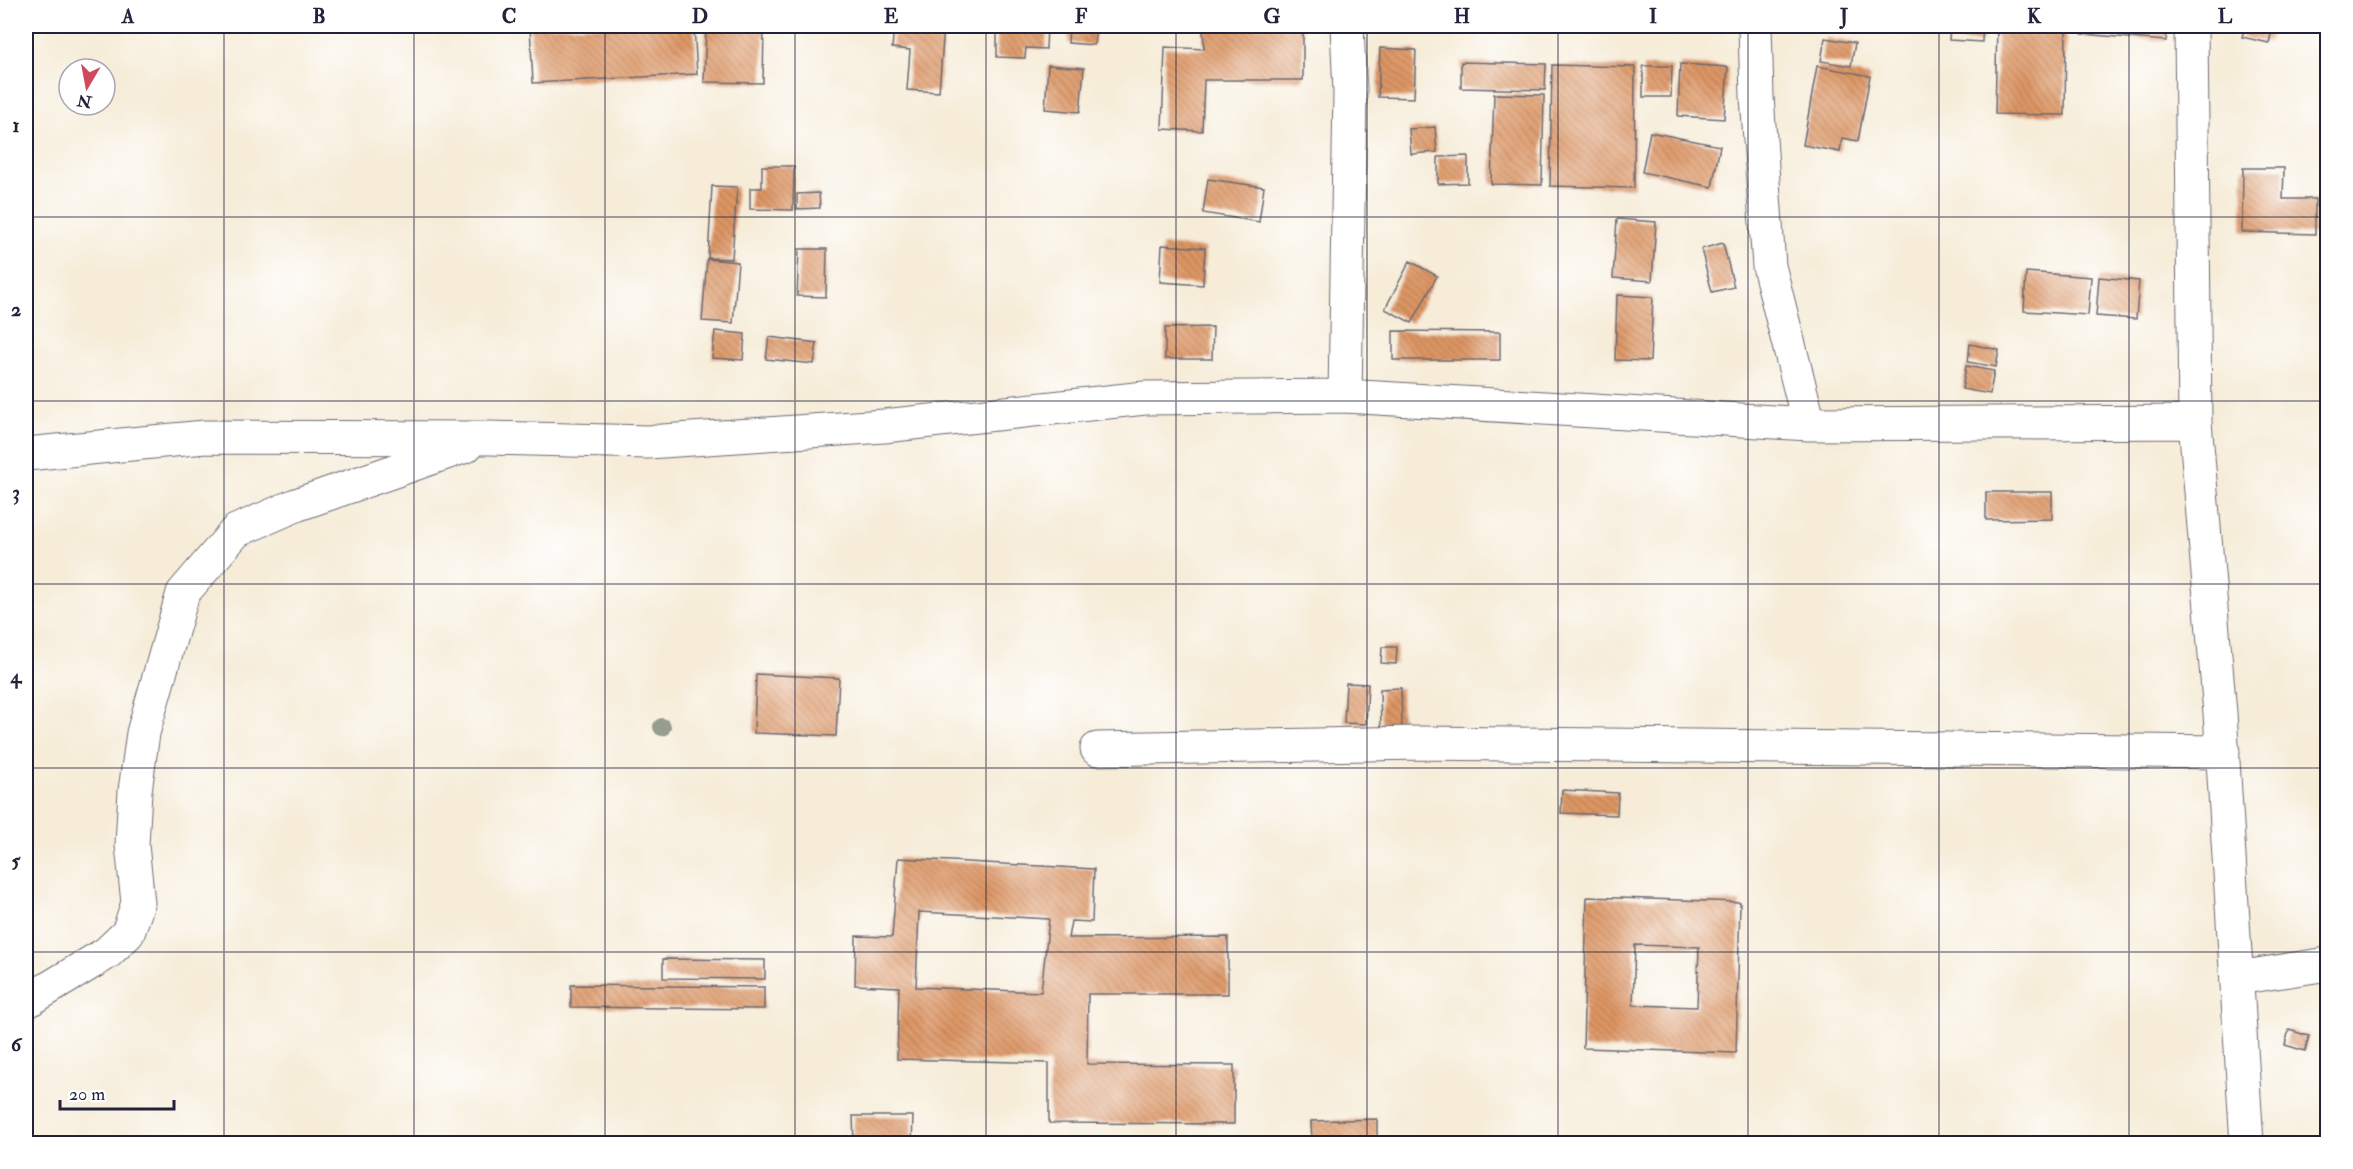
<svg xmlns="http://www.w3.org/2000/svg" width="2353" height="1169" viewBox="0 0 2353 1169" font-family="'IM FELL Double Pica',serif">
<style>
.building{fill:url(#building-back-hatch);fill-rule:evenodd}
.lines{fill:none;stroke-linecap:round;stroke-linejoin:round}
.minor-casing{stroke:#6c6972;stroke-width:35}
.minor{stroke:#fff;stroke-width:33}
.tree{fill:#959d8f}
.grid{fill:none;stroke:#22223b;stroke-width:1.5;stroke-opacity:0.55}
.neatline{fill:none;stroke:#22223b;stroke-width:2}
.grid-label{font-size:20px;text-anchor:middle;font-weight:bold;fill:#22223b}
</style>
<defs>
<pattern id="building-back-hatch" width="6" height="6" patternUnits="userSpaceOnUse" patternTransform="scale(1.5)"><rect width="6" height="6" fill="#de9664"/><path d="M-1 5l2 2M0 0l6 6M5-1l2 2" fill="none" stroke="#b47a54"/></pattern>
</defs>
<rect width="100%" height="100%" fill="#fff"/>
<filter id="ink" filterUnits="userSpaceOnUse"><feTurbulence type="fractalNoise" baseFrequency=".0167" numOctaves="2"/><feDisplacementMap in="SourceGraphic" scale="12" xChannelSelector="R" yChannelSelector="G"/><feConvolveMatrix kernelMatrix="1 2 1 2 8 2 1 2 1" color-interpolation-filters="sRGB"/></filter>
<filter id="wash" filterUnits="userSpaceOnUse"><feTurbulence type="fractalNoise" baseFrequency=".008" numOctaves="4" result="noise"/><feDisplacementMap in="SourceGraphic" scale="24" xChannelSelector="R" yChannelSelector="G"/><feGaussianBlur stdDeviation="1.35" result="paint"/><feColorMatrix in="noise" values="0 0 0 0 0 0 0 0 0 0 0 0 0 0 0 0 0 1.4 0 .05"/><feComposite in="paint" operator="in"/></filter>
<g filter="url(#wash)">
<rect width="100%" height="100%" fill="#f6ecd8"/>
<g id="blocks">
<!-- building -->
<path class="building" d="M 530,26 L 694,26 L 697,74 L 533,83 Z
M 706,26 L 764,26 L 763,83 L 704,82 Z
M 894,26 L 944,26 L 939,92 L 907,90 L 910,50 L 892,48 Z
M 997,26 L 1047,26 L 1046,49 L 1026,48 L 1025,58 L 997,57 Z
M 1069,26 L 1096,26 L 1094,45 L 1068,43 Z
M 1203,26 L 1303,26 L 1303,80 L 1204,80 L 1202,131 L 1162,129 L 1165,47 L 1204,49 Z
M 1950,26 L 1983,26 L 1982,42 L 1949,40 Z
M 2083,26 L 2167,26 L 2166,41 L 2082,34 Z
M 2245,26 L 2273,26 L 2269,43 L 2242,37 Z
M 1997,27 L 2066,27 L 2065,115 L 1995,114 Z
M 1825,38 L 1855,43 L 1851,66 L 1821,61 Z
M 1380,48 L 1416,50 L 1414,98 L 1378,97 Z
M 1461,62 L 1546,64 L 1545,90 L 1461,88 Z
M 1680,64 L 1728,67 L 1724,119 L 1678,116 Z
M 1048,65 L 1084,68 L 1080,112 L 1045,109 Z
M 1552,65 L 1635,67 L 1634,188 L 1550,186 Z
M 1643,66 L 1672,66 L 1671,97 L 1643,97 Z
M 1817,66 L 1870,76 L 1858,141 L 1842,138 L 1840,152 L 1803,145 Z
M 1494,94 L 1544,95 L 1542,185 L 1491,184 Z
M 1435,127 L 1437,152 L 1411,154 L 1409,129 Z
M 1650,132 L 1720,146 L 1712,187 L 1642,172 Z
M 1468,156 L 1468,183 L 1438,184 L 1438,157 Z
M 762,166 L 794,166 L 793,210 L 750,209 L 750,188 L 762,188 Z
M 2243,168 L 2284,168 L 2283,199 L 2315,199 L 2315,234 L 2242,232 Z
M 1208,179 L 1264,187 L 1259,222 L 1203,213 Z
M 712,186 L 737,187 L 732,259 L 708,258 Z
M 819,193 L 820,208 L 797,209 L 797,194 Z
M 1617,219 L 1656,222 L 1652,281 L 1613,278 Z
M 1723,243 L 1734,287 L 1712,292 L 1701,249 Z
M 1162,245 L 1205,248 L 1203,285 L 1160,282 Z
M 799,249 L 827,249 L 826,297 L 797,296 Z
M 707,259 L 738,262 L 733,323 L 702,321 Z
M 1410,261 L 1437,276 L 1412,323 L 1385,309 Z
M 2026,272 L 2091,277 L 2088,315 L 2024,311 Z
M 2099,277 L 2139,281 L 2136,319 L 2096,316 Z
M 1617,295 L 1653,297 L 1650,361 L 1615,360 Z
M 1213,327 L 1212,359 L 1165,359 L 1165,328 Z
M 715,331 L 745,334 L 743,360 L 712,358 Z
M 1393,331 L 1500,332 L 1500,360 L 1393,360 Z
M 769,337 L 817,343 L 814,364 L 766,359 Z
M 1970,344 L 1999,350 L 1996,367 L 1968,362 Z
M 1966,366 L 1994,371 L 1990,394 L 1962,389 Z
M 1986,492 L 2052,492 L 2052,519 L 1986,520 Z
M 1382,647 L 1397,647 L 1396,664 L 1381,663 Z
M 756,674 L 839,678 L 836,736 L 754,733 Z
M 1346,683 L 1368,684 L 1366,724 L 1344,723 Z
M 1401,688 L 1402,727 L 1381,729 L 1380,689 Z
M 1562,790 L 1618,793 L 1617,815 L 1561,813 Z
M 898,858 L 1094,869 L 1092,922 L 1071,921 L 1068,938 L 1228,937 L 1228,994 L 1088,994 L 1087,1064 L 1234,1065 L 1234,1124 L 1049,1123 L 1049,1063 L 897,1059 L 899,987 L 855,985 L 856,936 L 892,937 ZM 919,912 L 1049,919 L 1041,992 L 916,987 Z
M 1587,897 L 1740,902 L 1736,1053 L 1583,1048 ZM 1635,945 L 1699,947 L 1697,1007 L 1633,1005 Z
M 663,959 L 765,960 L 765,979 L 663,978 Z
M 571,985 L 764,987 L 764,1009 L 571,1007 Z
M 2289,1030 L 2309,1036 L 2305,1051 L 2285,1045 Z
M 853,1116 L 913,1116 L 912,1144 L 854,1144 Z
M 1377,1119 L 1377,1144 L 1312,1144 L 1311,1121 Z"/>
</g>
</g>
<g filter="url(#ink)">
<use href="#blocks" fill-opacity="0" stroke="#6c6972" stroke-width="1.5"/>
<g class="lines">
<defs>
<path id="minor" d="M 1755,26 L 1757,97 L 1769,266 L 1809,424
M 2191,26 L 2195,422 L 2220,713 L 2247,1144
M 1345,396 L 1350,92 L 1347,26
M 26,454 L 205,437 L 489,438 L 648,442 L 884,426 L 1145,398 L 1345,396 L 1809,424 L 2195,422
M 1097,749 L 1419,743 L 2223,752
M 2237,978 L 2328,964
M 26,1002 L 107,953 L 128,933 L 138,903 L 132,845 L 135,791 L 143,733 L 183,593 L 236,531 L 296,505 L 466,446"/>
</defs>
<!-- minor casing -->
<use href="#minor" class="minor-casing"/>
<!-- minor -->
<use href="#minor" class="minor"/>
</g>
<!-- trees -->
<circle class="tree" cx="662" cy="727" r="9"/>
</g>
<!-- grid -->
<path class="grid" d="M 224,26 L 224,1144M 414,26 L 414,1144M 605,26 L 605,1144M 795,26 L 795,1144M 986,26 L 986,1144M 1176,26 L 1176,1144M 1367,26 L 1367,1144M 1558,26 L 1558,1144M 1748,26 L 1748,1144M 1939,26 L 1939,1144M 2129,26 L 2129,1144M 26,217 L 2328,217M 26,401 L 2328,401M 26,584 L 2328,584M 26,768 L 2328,768M 26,952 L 2328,952"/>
<!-- margin -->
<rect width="2353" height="1169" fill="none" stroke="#fff" stroke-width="66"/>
<!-- north arrow -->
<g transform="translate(87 87) rotate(190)"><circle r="28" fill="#ffffff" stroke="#a7a7b1" stroke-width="1.5"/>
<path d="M0-4.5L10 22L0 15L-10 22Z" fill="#d1495b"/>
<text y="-9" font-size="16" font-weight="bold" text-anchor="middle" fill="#22223b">N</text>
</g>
<!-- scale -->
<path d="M60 1100v9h114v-9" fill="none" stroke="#22223b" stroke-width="3"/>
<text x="69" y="1100" font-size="18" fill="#22223b" stroke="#ffffff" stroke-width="4.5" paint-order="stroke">20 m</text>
<rect x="33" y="33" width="2287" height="1103" class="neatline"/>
<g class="grid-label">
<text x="128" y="23">A</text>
<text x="319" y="23">B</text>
<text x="509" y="23">C</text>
<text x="700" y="23">D</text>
<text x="891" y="23">E</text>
<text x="1081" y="23">F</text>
<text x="1272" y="23">G</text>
<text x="1462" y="23">H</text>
<text x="1653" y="23">I</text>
<text x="1844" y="23">J</text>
<text x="2034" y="23">K</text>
<text x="2225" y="23">L</text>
<text x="16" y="132">1</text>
<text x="16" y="316">2</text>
<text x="16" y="499">3</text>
<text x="16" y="683">4</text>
<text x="16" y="867">5</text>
<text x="16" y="1051">6</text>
</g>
</svg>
